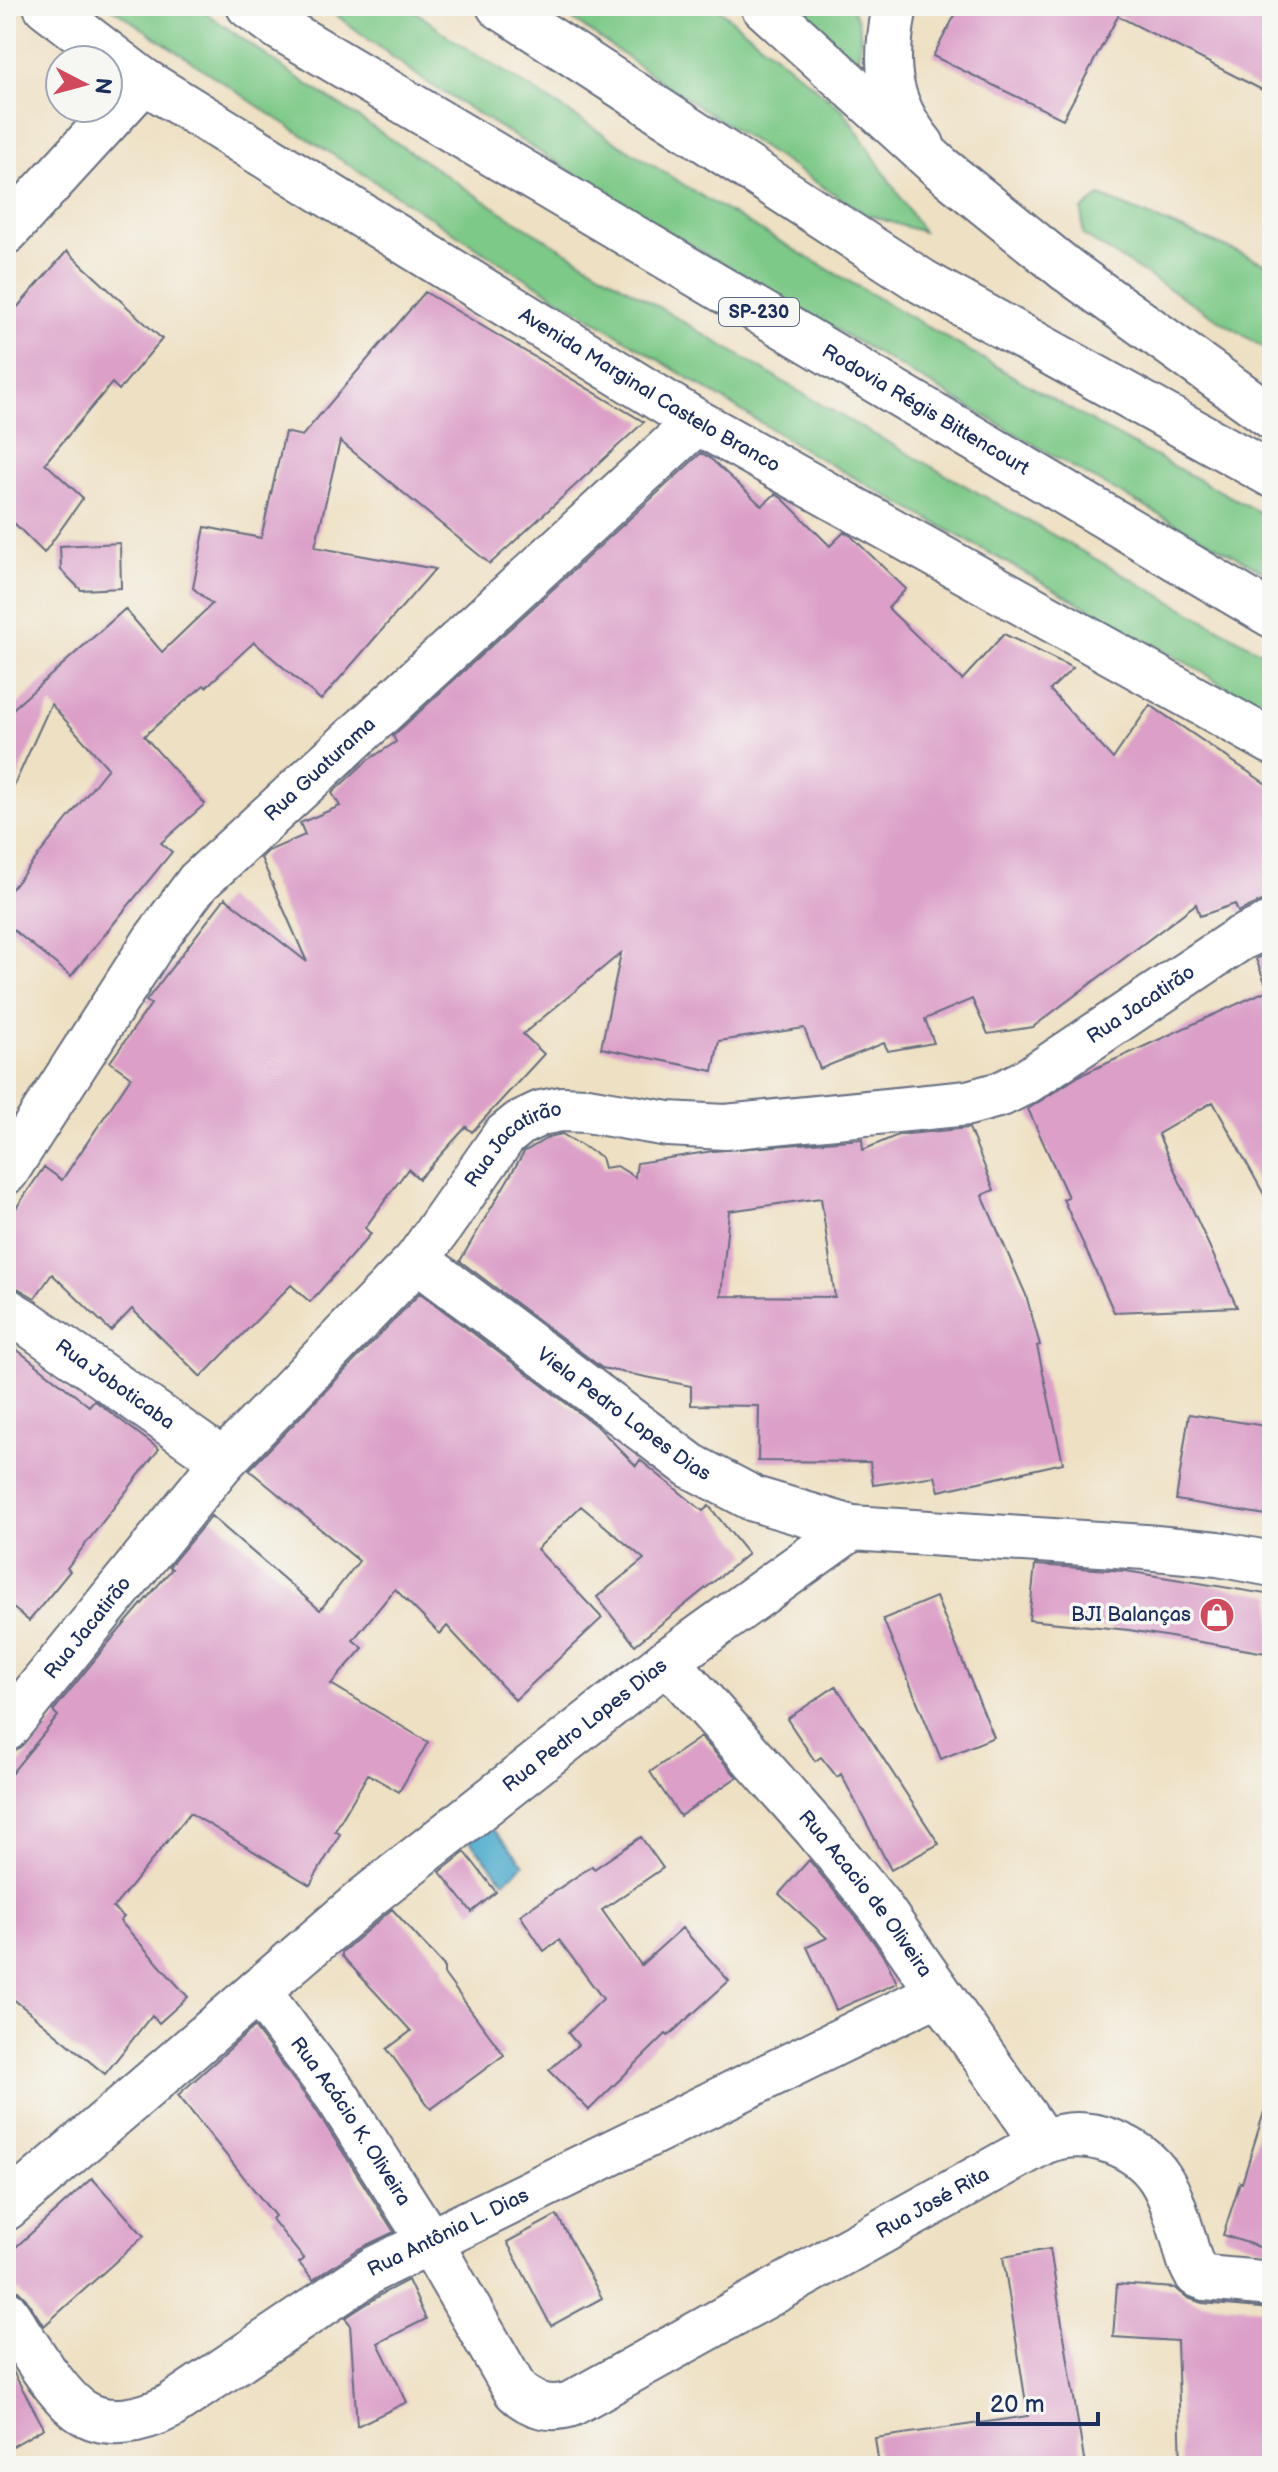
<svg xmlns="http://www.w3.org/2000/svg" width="1278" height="2472" viewBox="0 0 1278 2472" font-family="'Balsamiq Sans',sans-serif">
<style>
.green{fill:#7dc987;stroke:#4c7c72;stroke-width:2}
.water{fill:#4dabcc;stroke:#346d95;stroke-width:2}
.building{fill:#db9fc8;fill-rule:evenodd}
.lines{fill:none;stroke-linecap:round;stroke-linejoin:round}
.minor-casing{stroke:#656d81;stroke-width:48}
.major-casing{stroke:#656d81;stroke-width:48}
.highway-casing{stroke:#656d81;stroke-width:48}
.minor{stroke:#fff;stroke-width:44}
.major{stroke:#fff;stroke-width:44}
.highway{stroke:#fff;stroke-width:44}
.labels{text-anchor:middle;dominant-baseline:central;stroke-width:7;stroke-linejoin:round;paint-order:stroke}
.shield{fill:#f6f6f2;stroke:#5d6b8a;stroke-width:2}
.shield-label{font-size:18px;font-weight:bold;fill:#1b2f5e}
.street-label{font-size:20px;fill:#1b2f5e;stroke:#f6f6f2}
.poi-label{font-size:20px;fill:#1b2f5e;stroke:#f6f6f2;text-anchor:end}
</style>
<rect width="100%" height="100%" fill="#f6f6f2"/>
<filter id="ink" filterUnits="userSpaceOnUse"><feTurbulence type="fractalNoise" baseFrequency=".0125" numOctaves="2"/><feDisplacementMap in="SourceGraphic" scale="16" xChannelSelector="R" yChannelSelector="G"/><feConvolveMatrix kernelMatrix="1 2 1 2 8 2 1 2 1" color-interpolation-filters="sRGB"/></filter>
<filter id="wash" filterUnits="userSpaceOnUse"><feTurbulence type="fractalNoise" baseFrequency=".006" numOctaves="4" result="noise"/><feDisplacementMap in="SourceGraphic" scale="32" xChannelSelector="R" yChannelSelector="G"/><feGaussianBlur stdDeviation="1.8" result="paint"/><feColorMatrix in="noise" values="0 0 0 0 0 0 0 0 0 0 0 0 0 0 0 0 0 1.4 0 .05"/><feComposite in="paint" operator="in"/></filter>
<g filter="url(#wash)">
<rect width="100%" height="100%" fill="#eee0c2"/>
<!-- green -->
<path class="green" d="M 109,6 L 196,6 L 292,74 L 514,220 L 820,404 L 1272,658 L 1272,715 L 1192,666 L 810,453 L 498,261 L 279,120 Z
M 324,6 L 408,6 L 451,38 L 708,200 L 1108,431 L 1272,519 L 1272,576 L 1090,477 L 685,242 L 425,81 Z
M 554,6 L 715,6 L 843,110 L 923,232 L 865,214 L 660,81 Z
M 788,6 L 850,6 C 863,23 862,42 857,62 Z
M 1100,196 L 1272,266 L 1272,353 L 1083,235 L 1082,210 Z"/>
<!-- water -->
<path class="water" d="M 489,1824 L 524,1864 L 504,1881 L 470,1841 Z"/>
<g id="blocks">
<!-- building -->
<path class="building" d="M 960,6 L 1272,6 L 1272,95 L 1118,16 L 1063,119 L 933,56 Z
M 67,251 L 162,339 L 119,390 L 112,383 L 45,463 L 83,498 L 44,553 L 6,515 L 6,320 Z
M 425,292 L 644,422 L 490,564 L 340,441 L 315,547 L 435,569 L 321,700 L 254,642 L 206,687 L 204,685 L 144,736 L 205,804 L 161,843 L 172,852 L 71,976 L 6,924 L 6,896 L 108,768 L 51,704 L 6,803 L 6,715 L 125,609 L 162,652 L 212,604 L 193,588 L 205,527 L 261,538 L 285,432 L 302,436 Z
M 701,453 L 710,458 L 762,506 L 775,494 L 783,499 L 830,546 L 844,532 L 851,536 L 906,589 L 888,608 L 962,680 L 1004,634 L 1073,668 L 1050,690 L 1113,759 L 1150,705 L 1272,788 L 1272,899 L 1262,901 L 1238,912 L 1235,904 L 1200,916 L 1196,904 L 1033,1027 L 988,1034 L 972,999 L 925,1019 L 934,1043 L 888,1051 L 884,1043 L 820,1069 L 804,1028 L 719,1041 L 713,1071 L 601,1048 L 621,953 L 523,1034 L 544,1054 L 472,1132 L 466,1127 L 419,1179 L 408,1169 L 365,1228 L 371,1234 L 310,1302 L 291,1285 L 201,1377 L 132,1309 L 111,1331 L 52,1274 L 35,1298 L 19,1289 L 6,1285 L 6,1223 L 44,1167 L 62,1180 L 131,1077 L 110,1062 L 151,1004 L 146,1001 L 225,898 L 307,962 L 261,858 L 268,851 L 305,835 L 300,823 L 340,806 L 332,793 L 368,760 L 396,742 L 393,736 Z
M 120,543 L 121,588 L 81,590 L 61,570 L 60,546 Z
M 1272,951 L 1272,1209 L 1213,1102 L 1158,1134 L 1237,1307 L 1114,1312 L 1063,1199 L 1068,1197 L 1028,1109 L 1079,1076 L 1268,990 L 1256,959 Z
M 969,1128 L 994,1190 L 982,1195 L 1026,1295 L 1040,1345 L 1037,1346 L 1063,1463 L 939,1491 L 935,1476 L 873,1485 L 870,1462 L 758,1461 L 759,1406 L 691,1405 L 691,1386 L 602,1368 L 460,1261 L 524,1152 L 549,1137 L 562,1134 L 601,1157 L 604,1168 L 617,1166 L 635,1177 L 637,1163 L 713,1151 L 862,1139 L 863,1150 L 898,1135 ZM 821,1198 L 835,1297 L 721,1296 L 729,1211 Z
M 420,1293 L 599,1428 L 636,1466 L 640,1460 L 703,1511 L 709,1506 L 748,1554 L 635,1645 L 597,1597 L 644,1559 L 581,1506 L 537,1549 L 602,1618 L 515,1700 L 447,1626 L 440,1634 L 395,1589 L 353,1640 L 363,1648 L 331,1684 L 428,1742 L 399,1792 L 368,1774 L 335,1831 L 340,1834 L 310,1885 L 190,1813 L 113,1908 L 124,1917 L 120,1921 L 188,1997 L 159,2023 L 152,2015 L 105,2074 L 6,1993 L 6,1780 L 58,1716 L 53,1711 L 105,1647 L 172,1569 L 169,1567 L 211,1516 L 320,1610 L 359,1561 L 249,1470 Z
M 6,1341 L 89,1406 L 94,1400 L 159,1449 L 67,1568 L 70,1571 L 29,1621 L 6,1602 Z
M 1189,1414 L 1272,1427 L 1272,1516 L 1176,1500 Z
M 1035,1565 L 1126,1571 L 1272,1595 L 1272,1654 L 1129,1630 L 1029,1620 Z
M 936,1597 L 994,1737 L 941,1759 L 883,1619 Z
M 836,1686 L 939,1844 L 891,1870 L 841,1774 L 837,1777 L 821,1757 L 815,1761 L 787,1719 Z
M 701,1737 L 737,1777 L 680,1816 L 650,1772 Z
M 641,1837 L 663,1868 L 602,1910 L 641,1965 L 682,1928 L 729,1981 L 668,2036 L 666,2034 L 589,2110 L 549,2070 L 578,2045 L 568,2033 L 603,1999 L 559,1940 L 544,1951 L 520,1915 L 592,1866 L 594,1869 Z
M 465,1852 L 496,1892 L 472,1912 L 440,1872 Z
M 809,1860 L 859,1921 L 886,1960 L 897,1983 L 836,2010 L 807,1947 L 827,1938 L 779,1894 Z
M 392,1909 L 444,1966 L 444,1974 L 504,2055 L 431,2109 L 387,2049 L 411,2031 L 342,1956 L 342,1952 Z
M 254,2027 L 316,2110 L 394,2232 L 360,2248 L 313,2280 L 299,2263 L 304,2259 L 272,2219 L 275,2216 L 178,2095 Z
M 1264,2112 L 1272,2113 L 1272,2251 L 1223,2235 L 1240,2182 L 1242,2183 Z
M 92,2178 L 144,2236 L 44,2326 L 26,2299 L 18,2291 L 6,2288 L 6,2256 Z
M 557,2215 L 602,2298 L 551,2326 L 507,2242 Z
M 1050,2249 L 1085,2466 L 879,2466 L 875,2438 L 1028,2416 L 1003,2257 Z
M 408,2280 L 426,2319 L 378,2343 L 407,2402 L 357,2426 L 350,2324 L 345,2318 L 387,2291 Z
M 1117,2284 L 1175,2288 L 1188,2298 L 1202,2303 L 1272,2309 L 1272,2464 L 1181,2466 L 1177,2341 L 1113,2337 Z
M 6,2359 L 44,2428 L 6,2450 Z"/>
</g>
</g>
<g filter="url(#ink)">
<use href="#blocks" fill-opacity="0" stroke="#656d81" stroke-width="2"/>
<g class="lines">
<defs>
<g id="minor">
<path d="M 895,6 C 884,61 885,100 922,145"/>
<path d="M 6,232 L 144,81"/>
<path id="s1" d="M 6,1172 L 155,940 L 198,882 L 697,422"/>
<path id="s2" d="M 417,1260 L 691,1466 L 754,1499 L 852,1528 L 1145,1547 L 1218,1554 L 1272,1564"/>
<path id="s3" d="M 6,1310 L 29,1324 L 223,1461"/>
<path id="s4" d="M 667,1661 L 816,1829 L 879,1906 L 1043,2142"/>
<path id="s5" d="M 6,1729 L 223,1461 L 417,1260 L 504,1136 L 520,1123 L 541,1113 L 561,1109 L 587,1110 L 668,1124 L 725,1127 L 968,1103 L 1001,1094 L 1027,1081 L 1239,939 L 1272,924"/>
<path id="s6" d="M 258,1991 L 337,2096 L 430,2242 L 516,2391 C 532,2406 551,2411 571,2404 L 1043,2142 C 1065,2133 1087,2133 1110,2141 C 1161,2159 1170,2193 1184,2240 C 1187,2252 1190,2265 1197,2275 L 1205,2278 L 1272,2284"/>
<path id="s7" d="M 6,2208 L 366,1898 L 667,1661 L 852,1528"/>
<path id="s8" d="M 6,2313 C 23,2338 57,2396 81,2411 C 108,2429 143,2420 169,2407 L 374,2269 L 938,1993"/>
</g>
<g id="major">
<path id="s9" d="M 46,6 L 144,81 L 697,422 L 1272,742"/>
<path d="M 763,6 L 941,168 L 1066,269"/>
</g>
<g id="highway">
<path id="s10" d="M 249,6 L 280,28 L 1272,615"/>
<path d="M 499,6 L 923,282 L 1272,475"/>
<path d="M 1066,269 L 1272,417"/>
</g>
</defs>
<!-- minor casing -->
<use href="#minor" class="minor-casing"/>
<!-- major casing -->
<use href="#major" class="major-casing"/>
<!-- highway casing -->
<use href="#highway" class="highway-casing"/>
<!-- minor -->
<use href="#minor" class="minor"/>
<!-- major -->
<use href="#major" class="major"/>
<!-- highway -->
<use href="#highway" class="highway"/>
</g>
</g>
<!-- icons -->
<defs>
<symbol id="shop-disc" viewBox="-11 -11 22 22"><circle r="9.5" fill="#d1495b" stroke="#f6f6f2"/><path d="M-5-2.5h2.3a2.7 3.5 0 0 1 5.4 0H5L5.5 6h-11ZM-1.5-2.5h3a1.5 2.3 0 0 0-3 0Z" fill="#fff"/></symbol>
</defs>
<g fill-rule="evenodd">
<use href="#shop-disc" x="1197" y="1595" width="40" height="40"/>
</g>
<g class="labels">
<!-- shield labels -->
<rect class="shield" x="719" y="298" width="80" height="28" rx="6"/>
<g class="shield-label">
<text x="759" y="312">SP-230</text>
</g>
<!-- street labels -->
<g class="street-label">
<text stroke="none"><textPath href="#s9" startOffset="716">Avenida Marginal Castelo Branco</textPath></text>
<text stroke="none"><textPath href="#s10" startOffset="788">Rodovia Régis Bittencourt</textPath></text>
<text stroke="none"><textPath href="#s1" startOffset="514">Rua Guaturama</textPath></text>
<text stroke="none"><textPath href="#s5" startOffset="1450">Rua Jacatirão</textPath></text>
<text stroke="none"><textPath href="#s5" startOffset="778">Rua Jacatirão</textPath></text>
<text stroke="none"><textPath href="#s3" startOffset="132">Rua Joboticaba</textPath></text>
<text stroke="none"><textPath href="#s2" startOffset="258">Viela Pedro Lopes Dias</textPath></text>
<text stroke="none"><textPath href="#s5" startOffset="130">Rua Jacatirão</textPath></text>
<text stroke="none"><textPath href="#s7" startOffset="754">Rua Pedro Lopes Dias</textPath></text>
<text stroke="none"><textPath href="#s4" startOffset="306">Rua Acacio de Oliveira</textPath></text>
<text stroke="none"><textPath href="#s6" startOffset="160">Rua Acácio K. Oliveira</textPath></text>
<text stroke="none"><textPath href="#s6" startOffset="950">Rua José Rita</textPath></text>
<text stroke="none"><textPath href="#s8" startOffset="546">Rua Antônia L. Dias</textPath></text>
</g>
<!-- poi labels -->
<g class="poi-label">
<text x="1191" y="1615">BJI Balanças</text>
</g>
</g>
<!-- margin -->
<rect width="1278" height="2472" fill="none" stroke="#f6f6f2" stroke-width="32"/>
<!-- north arrow -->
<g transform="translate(84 84) rotate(96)"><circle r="38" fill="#f6f6f2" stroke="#9ea6b7" stroke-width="2"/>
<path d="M0-6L14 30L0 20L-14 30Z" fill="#d1495b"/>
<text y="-12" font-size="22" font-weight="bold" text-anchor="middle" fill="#1b2f5e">N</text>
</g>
<!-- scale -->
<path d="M978 2412v12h120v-12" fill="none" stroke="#1b2f5e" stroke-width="4"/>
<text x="990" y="2412" font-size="24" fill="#1b2f5e" stroke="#f6f6f2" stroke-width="6" paint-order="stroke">20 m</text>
</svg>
